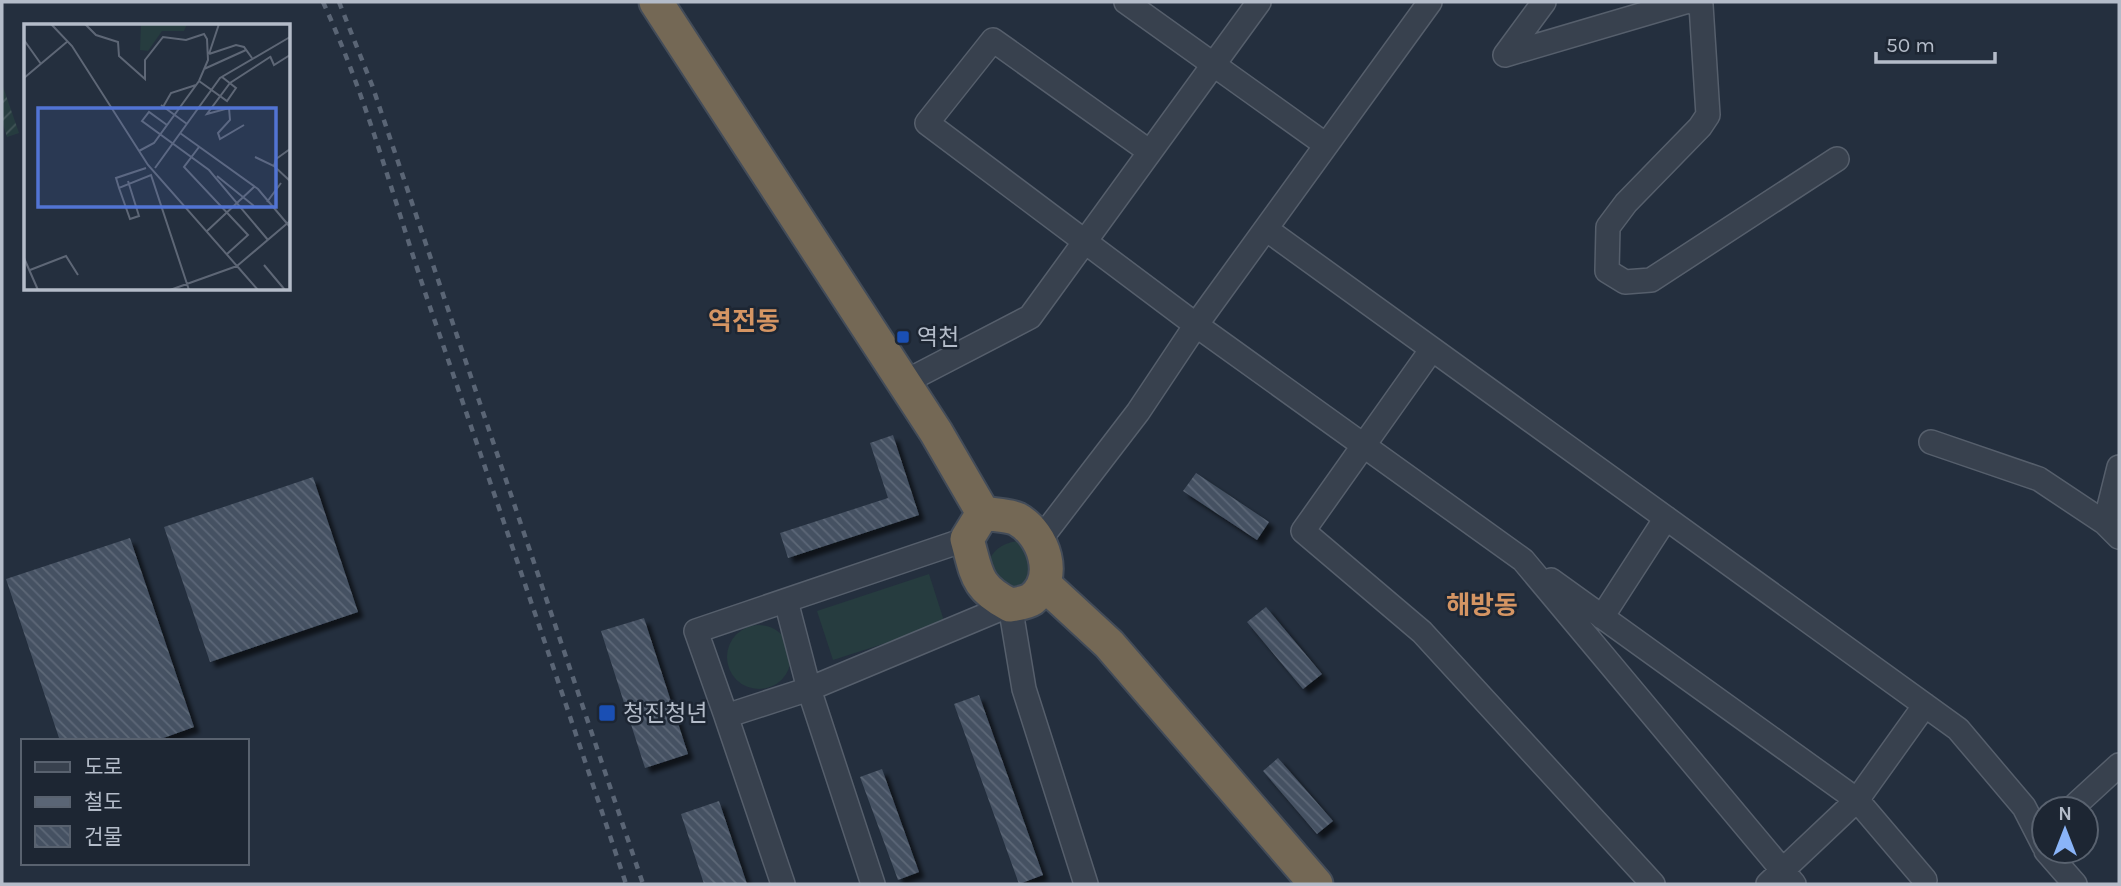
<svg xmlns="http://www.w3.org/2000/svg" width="2121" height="886" viewBox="0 0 2121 886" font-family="Karla,'Noto Sans KR',sans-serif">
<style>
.grass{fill:#263c3f}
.garden{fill:url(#garden-furrows)}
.building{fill:url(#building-back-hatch);filter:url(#shadow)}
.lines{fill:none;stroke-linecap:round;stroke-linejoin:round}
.minor-casing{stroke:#565f6c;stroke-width:26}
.highway-casing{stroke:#434c59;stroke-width:37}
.minor{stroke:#38414e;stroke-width:23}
.highway{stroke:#746855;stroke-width:33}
.rail{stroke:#5a6575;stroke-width:4.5;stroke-dasharray:7 7;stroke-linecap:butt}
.transit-dot{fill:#1a4fb4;stroke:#1d2633;stroke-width:2.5}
.labels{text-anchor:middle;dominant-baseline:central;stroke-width:5;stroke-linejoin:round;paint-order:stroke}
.poi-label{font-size:23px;fill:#b4bcc9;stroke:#1d2633;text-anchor:start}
.quarter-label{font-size:26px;font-weight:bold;fill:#d59563;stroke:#1d2633}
.inset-road{fill:none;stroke:#5e6776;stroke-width:2}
.view{fill:#5274d3;fill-opacity:0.15;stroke:#5274d3;stroke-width:3.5}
.inset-edge{fill:none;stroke:#b4bcc9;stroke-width:3.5}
</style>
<defs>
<pattern id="garden-furrows" width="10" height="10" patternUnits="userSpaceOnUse" patternTransform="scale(1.75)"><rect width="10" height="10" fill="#263c3f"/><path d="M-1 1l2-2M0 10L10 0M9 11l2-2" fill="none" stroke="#435659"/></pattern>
<pattern id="building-back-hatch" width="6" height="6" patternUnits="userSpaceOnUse" patternTransform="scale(1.75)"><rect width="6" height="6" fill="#455162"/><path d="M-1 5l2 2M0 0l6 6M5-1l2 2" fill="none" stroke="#5d6877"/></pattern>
<filter id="shadow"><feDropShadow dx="5.5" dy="5.5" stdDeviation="2" flood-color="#0009"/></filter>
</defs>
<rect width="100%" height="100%" fill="#242f3e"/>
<!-- grass -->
<path class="grass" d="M 1019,541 L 1042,552 L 1026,604 L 986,567 C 992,551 1001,543 1019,541 Z
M 929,574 L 945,624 L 833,660 L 817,611 Z
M727 657a32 32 0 1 1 64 0a32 32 0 1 1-64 0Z"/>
<!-- garden -->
<path class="garden" d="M 2,84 L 19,133 L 7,137 L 2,121 Z"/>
<!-- building -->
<path class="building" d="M 893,435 L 919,515 L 788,558 L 780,533 L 888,498 L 870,443 Z
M 1196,473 L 1269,522 L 1257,540 L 1183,491 Z
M 313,477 L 358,612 L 210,662 L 164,527 Z
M 130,538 L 194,727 L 155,741 L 60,741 L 6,579 Z
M 1266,607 L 1322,674 L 1303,689 L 1247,622 Z
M 644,618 L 688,754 L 645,768 L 601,631 Z
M 979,695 L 1043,875 L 1019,884 L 954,704 Z
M 1278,758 L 1333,821 L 1317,834 L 1263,771 Z
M 882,769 L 919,872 L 898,880 L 860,777 Z
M 719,801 L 747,884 L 704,884 L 681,814 Z"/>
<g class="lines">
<defs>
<path id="minor" d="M 1126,2 L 1326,145
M 1544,2 L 1505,55 L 1685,2
M 1692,2 L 1701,5 L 1708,115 L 1700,127 L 1626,203 L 1608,227 L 1607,271 L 1625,282 L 1651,280 L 1837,159
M 1150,152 L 993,40 L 927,123 L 1196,325 L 1523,560 L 1794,884
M 1266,229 L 1958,729 L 2024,807 L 2044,846
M 1432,349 L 1303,531 L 1422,632 L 1653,884
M 903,383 L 1030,317 L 1259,2
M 1931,442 L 2039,479 L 2105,523 L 2119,537
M 2105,523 L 2119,467
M 967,539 L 696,631 L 726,716 L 809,689 L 1010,605 L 1024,689 L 1086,884
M 1039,541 L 1138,412 L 1196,325 L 1430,2
M 1551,580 L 1857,800 L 1925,880
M 786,601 L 809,689 L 873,884
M 1602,617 L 1666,518
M 726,716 L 783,884
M 2071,809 L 2119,765
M 2046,851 L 2075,884
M 1768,884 L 1857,800 L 1925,705"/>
<path id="highway" d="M 656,2 L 936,432 L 983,513
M 983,513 C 993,515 1008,515 1017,519 C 1044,534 1059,578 1032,599 C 1026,603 1017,604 1010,605 C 975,587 977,574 967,539 Z
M 1044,584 L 1109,644 L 1316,884"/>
</defs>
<!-- minor casing -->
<use href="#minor" class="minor-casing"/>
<!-- highway casing -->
<use href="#highway" class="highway-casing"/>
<!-- minor -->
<use href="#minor" class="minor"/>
<!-- highway -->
<use href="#highway" class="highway"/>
<!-- rail -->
<path class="rail" d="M 323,2 C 368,100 395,205 430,307 C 496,499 562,691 626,884
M 339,2 L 372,85 L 643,884"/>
</g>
<!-- markers -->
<g class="transit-dot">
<rect x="896" y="330" width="14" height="14" rx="3.5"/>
<rect x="598" y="704" width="18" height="18" rx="3.5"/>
</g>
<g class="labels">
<!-- poi labels -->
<g class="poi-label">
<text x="917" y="337">역천</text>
<text x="623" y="713">청진청년</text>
</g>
<!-- quarter labels -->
<g class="quarter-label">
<text x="744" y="321">역전동</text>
<text x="1482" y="605">해방동</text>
</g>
</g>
<!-- overview -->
<g transform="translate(24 24)">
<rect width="266" height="266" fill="#242f3e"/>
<path d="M 117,0 L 163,0 L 160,7 L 138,7 L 124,27 L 116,26 Z" fill="#263c3f"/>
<path class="inset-road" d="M 27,0 L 48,22 L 124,141 L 213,242 L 146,266M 61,0 L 72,11 L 94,18 L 95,32 L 121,55 L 121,36 L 139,13 L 162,16 L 180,10 L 183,15 L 184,36 L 175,57 L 130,119 L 115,127M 0,16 L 17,40M 185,30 L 212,21 L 220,23 L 228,34M 185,30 L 195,0M 246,32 L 250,41 L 266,31M 180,45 L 222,26M 0,54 L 44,17M 175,57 L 203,77 L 212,64 L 198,53M 137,81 L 163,100M 139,83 L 147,69 L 172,61M 143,101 L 125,88 L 118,97 L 185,146 L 244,216M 220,101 L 196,115 L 194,109 L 206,96 L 205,84 L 183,90 L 206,59 L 246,33M 156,109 L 234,165 L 266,203M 175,123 L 160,143 L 224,211 L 203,230M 231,133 L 250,142 L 266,157M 250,142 L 252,135 L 266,125M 122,144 L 92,154 L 95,164 L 127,151 L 165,266M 131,144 L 196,54 L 266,13M 193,152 L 230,182M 95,164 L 106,195 L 115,192 L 104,157M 243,178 L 257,159M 183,207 L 230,163M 0,234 L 14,266M 240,241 L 261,266M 213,242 L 266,197M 213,242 L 234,266M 6,246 L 42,232 L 54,251"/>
<path class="view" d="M 14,84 L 252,84 L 252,183 L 14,183 Z"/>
<rect width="266" height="266" class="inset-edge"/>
</g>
<!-- border -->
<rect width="2121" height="886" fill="none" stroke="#b4bcc9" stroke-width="7"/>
<!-- legend -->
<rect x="21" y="739" width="228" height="126" fill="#1d2633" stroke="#59626f" stroke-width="2"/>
<rect x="35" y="762" width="35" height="10" fill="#38414e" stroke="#59626f" stroke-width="2"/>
<text x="84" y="774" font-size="21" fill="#b4bcc9">도로</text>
<rect x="35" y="797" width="35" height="10" fill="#5a6575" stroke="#59626f" stroke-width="2"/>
<text x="84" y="809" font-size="21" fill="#b4bcc9">철도</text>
<rect x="35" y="826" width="35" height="21" fill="url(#building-back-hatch)" stroke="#59626f" stroke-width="2"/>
<text x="84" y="844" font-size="21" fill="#b4bcc9">건물</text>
<!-- north arrow -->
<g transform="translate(2065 830)"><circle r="33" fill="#1d2633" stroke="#59626f" stroke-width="2"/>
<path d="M0-5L12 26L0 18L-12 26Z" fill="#8ab4f8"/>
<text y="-10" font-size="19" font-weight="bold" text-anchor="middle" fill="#b4bcc9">N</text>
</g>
<!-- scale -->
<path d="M1876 52v10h119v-10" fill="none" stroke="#b4bcc9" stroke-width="3.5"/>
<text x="1886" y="52" font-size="21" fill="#b4bcc9" stroke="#1d2633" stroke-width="5" paint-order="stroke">50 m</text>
</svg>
